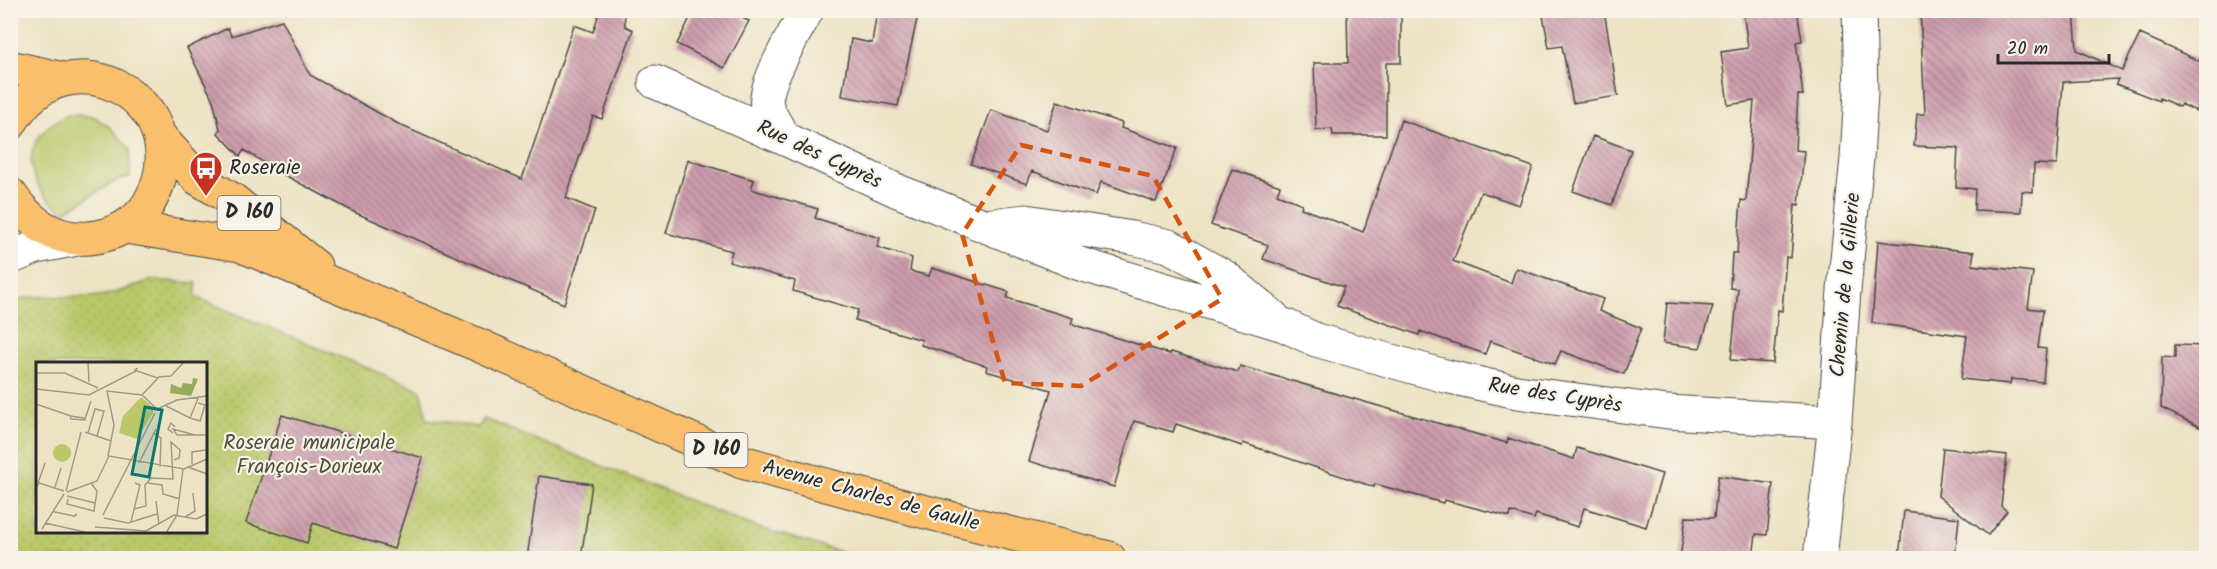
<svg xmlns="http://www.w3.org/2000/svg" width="2217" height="569" viewBox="0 0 2217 569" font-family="Kalam,sans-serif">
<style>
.grass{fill:#bac86a;stroke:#727a4a;stroke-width:1.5}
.garden{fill:url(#garden-dots);stroke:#727a4a;stroke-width:1.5;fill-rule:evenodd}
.building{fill:url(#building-back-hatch)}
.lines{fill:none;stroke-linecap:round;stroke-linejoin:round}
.minor-casing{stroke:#484742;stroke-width:35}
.major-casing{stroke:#484742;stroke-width:35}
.minor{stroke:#fff;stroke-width:33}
.major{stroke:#f9bf6d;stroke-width:33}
.marked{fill:none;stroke:#d5540f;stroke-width:4.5;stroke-dasharray:12 8;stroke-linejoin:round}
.labels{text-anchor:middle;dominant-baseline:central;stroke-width:4.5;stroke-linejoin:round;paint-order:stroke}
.shield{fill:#f7f3e8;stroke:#686764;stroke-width:1.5}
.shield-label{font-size:20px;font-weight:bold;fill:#2b2b2b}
.street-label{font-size:21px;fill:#2b2b2b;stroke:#f7f3e8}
.poi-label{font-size:21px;fill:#2b2b2b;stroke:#f7f3e8;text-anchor:start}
.park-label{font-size:21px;fill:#4f523b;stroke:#f7f3e8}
.inset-road{fill:none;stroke:#9f9987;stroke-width:1.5}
.view{fill:#0f766e;fill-opacity:0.15;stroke:#0f766e;stroke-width:3}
.inset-edge{fill:none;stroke:#2b2b2b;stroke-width:3}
</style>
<defs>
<pattern id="garden-dots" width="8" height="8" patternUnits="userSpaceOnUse" patternTransform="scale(1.5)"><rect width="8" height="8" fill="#bac86a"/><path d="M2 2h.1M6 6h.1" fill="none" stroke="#a0ac5c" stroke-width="1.8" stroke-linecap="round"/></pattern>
<pattern id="building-back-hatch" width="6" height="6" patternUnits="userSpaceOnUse" patternTransform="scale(1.5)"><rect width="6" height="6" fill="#cc9bab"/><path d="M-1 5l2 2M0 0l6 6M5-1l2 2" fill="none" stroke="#a67f8b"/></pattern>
</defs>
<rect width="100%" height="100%" fill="#f7f3e8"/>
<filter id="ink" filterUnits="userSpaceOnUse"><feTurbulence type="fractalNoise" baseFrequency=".0167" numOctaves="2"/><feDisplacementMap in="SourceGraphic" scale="12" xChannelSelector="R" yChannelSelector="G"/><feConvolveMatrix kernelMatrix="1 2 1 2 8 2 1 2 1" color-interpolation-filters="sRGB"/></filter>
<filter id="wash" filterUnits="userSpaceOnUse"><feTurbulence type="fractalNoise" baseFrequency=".008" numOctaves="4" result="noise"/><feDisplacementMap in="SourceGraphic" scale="24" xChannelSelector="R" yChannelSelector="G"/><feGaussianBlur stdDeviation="1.35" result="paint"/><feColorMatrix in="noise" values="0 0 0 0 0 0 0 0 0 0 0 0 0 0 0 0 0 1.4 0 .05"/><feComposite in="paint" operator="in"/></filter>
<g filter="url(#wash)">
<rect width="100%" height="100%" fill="#ede3c4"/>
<!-- grass -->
<path class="grass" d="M 68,115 L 93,116 L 110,127 L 130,149 L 130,177 L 119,179 L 64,212 C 33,191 17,155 48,127 C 53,122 62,119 68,115 Z"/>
<!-- garden -->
<path class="garden" d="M 152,280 L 197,283 L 195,297 L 421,390 L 427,419 L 478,427 L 484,419 L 756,527 L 861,558 L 11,558 L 11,302 C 35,293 63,298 89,297 C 111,296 132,287 152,280 ZM 38,364 L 206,364 L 206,532 L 38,532 Z"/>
<g id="blocks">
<!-- building -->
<path class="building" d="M 600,10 L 624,10 L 625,26 L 633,30 L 602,119 L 593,116 L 566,198 L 595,210 L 564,304 L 354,212 L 277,171 L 244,150 L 240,156 L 218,133 L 220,129 L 213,100 L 187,48 L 228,28 L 231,36 L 282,20 L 310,75 L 402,126 L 522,179 L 574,25 L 593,32 Z
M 694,10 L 748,10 L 744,19 L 749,21 L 724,68 L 677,44 Z
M 877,10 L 919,10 L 898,106 L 842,96 L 851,39 L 872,43 Z
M 1347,10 L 1401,10 L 1401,63 L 1386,63 L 1386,135 L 1333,135 L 1332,129 L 1316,130 L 1314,63 L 1348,63 Z
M 1542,10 L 1604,10 L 1618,96 L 1573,103 L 1562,46 L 1549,48 Z
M 1743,10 L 1797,10 L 1802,41 L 1796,42 L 1803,95 L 1798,95 L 1795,150 L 1804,151 L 1799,205 L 1795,204 L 1791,258 L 1786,257 L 1782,311 L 1778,310 L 1773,363 L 1731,360 L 1738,289 L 1730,288 L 1732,253 L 1737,253 L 1741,200 L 1746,201 L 1754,101 L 1728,105 L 1721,52 L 1748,48 Z
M 1920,10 L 2074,10 L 2077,50 L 2122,71 L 2140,34 L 2206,64 L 2206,89 L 2196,111 L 2181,104 L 2180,107 L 2159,98 L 2159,101 L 2116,84 L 2118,79 L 2063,82 L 2057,165 L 2034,164 L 2033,192 L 2022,191 L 2021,212 L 1974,210 L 1975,189 L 1956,187 L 1958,148 L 1914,146 L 1917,114 L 1925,114 Z
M 1057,101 L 1122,123 L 1121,128 L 1177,148 L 1156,202 L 1101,182 L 1096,195 L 1032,171 L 1027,184 L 971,164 L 991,110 L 1047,130 Z
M 1401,120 L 1533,167 L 1519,205 L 1481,192 L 1453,261 L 1511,283 L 1516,268 L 1603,299 L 1599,311 L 1641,328 L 1624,374 L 1561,351 L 1555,364 L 1490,341 L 1485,354 L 1420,331 L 1419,335 L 1337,306 L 1344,287 L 1263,259 L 1268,245 L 1211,225 L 1232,169 L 1280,186 L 1277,194 L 1302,204 L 1301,208 L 1363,232 Z
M 1593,136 L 1631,150 L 1612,205 L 1573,191 Z
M 688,160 L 754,180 L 751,189 L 818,209 L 815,218 L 880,238 L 877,247 L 912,258 L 910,271 L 929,276 L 932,268 L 1009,292 L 1007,298 L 1073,318 L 1071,324 L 1170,354 L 1171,352 L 1238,372 L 1240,366 L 1507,443 L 1508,438 L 1574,459 L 1577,448 L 1662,474 L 1646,527 L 1584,508 L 1578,527 L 1536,514 L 1534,519 L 1511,512 L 1510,517 L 1444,500 L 1443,503 L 1375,484 L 1374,487 L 1243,443 L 1242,446 L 1176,424 L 1173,432 L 1134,421 L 1114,487 L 1029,461 L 1051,390 L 986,371 L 987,366 L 921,345 L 922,340 L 855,320 L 858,310 L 793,291 L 795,281 L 729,262 L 732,251 L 666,233 Z
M 1878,241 L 1974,252 L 1972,265 L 2033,272 L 2028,308 L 2043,310 L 2038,348 L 2046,349 L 2043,382 L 2011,379 L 2010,384 L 1961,379 L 1967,336 L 1872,323 Z
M 1667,303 L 1713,306 L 1700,348 L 1663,343 Z
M 2175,345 L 2206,346 L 2206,430 L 2161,408 L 2162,357 L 2175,358 Z
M 282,415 L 423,458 L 394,549 L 313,523 L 307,543 L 246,523 Z
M 1943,448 L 2007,455 L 2001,506 L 2007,511 L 1988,535 L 1938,496 Z
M 539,476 L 592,484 L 581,558 L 527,558 Z
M 1718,476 L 1773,484 L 1767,535 L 1756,534 L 1753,558 L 1680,558 L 1686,517 L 1714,518 Z
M 1904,511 L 1959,518 L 1955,558 L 1899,558 Z"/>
</g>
</g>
<g filter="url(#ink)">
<use href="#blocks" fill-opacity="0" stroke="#484742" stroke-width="1.5"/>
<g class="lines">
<defs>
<path id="minor" d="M 655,82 L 785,139 L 898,191 L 1080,264 L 1284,325 L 1316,340 L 1445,376 L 1517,392 L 1668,412 L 1835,422
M 785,139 C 779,129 770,117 767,106 C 762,85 797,30 807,10
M 993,225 L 1026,221 L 1132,238 L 1169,246 L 1225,277 L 1273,317
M 10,258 L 36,247 L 77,239
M 1820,558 L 1835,422 L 1844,290 L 1857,158 L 1861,92 L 1859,10"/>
<path id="major" d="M 10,67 L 64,79
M 10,124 C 67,23 205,105 149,203 C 137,224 112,236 89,238 C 54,241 29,222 10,194
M 160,137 L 197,178 L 233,200 L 315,266
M 125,227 L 240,245 L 476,344 L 742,462 L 914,509 L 1109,558"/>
</defs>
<!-- minor casing -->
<use href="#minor" class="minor-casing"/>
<!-- major casing -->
<use href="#major" class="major-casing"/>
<!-- minor -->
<use href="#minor" class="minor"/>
<!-- major -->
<use href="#major" class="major"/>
</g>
</g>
<!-- marked area -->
<path class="marked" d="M 1021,145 L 1153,176 L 1222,299 L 1081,386 L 1005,383 L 962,234 Z"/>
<!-- icons -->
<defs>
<symbol id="bus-pin" viewBox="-11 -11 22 30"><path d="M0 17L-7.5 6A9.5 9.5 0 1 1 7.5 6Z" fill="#c8321e" stroke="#f7f3e8"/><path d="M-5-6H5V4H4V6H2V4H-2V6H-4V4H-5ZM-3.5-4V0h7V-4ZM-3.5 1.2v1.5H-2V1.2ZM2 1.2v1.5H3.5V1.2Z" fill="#fff"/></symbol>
</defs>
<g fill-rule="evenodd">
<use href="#bus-pin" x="187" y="149" width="38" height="52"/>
</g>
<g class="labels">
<!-- shield labels -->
<g class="shield">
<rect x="217.5" y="196" width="63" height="34" rx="4.5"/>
<rect x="684.5" y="433" width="63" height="34" rx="4.5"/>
</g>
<g class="shield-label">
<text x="249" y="213">D 160</text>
<text x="716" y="450">D 160</text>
</g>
<!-- street labels -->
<g class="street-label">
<text transform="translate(819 155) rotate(25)">Rue des Cyprès</text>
<text transform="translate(1846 285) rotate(-85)">Chemin de la Gillerie</text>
<text transform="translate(1555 396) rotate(9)">Rue des Cyprès</text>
<text transform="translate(871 496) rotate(15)">Avenue Charles de Gaulle</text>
</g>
<!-- poi labels -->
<g class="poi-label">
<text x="229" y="168">Roseraie</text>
</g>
<!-- park labels -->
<g class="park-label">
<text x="309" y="443">Roseraie municipale<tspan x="309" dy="24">François-Dorieux</tspan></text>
</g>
</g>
<!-- overview -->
<g transform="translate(36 362)">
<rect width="171" height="171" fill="#ede3c4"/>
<path d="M17 91a9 9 0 1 1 18 0a9 9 0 1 1-18 0Z" fill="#bac86a"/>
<path d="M 157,16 L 162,17 L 155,34 L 134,31 L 135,22 L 145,26 L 147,21 L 156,22 Z" fill="#93ac5e"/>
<path d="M 105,35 L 117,45 L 117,51 L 101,77 L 83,71 L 87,54 Z" fill="#bac86a"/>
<path class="inset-road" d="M 52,0 L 53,20M 101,9 L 122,16 L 106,33M 0,11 L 29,11 L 62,26M 122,15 L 135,14 L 148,0M 0,27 L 53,33 L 100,9 L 101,6 L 98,9M 0,42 L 35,54M 130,44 L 154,56 L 163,34M 121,47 L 141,38 L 171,34M 34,54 L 48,56 L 49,58 L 35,57 ZM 154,56 L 164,59 L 169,43 L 162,41M 49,57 L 55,39M 49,70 L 75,79M 52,71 L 59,47 L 68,49 L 61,74M 117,71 L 125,76 L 124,105M 137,71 L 132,67 L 135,61 L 139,65M 159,73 L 137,67 L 141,73 L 171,73M 72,94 L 78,63 L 71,29 L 106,33 L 121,47M 103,101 L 120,67M 156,102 L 156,90 L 170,88M 152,105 L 171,112M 2,121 L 9,101M 112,121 L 126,123 L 127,132 L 144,137M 19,125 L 25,106M 0,126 L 3,121 L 28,129M 30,129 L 45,70M 31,130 L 61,119 L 73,94 L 148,107 L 171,97M 31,134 L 59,141M 32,137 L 31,142 L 58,149 L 61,129 L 55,121M 120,139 L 123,162M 98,147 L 110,144 L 109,123 L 115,116 L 137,117 L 135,80 L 144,88 L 143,96 L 138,98M 17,149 L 19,150 L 38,154 L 39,154 L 41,152 L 38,154M 67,153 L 119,51M 149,155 L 159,149 L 157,131M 68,156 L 92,161 L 121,152M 95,160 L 104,123 L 99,121M 9,161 L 53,171M 59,165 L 110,169 L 138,153 L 160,157 L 171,152M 6,167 L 28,132M 130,171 L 141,153 L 147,107"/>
<path class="view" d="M 109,45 L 126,48 L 113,115 L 96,112 Z"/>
<rect width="171" height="171" class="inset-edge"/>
</g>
<!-- margin -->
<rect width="2217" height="569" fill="none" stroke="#f7f3e8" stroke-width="36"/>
<!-- scale -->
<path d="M1998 54v9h111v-9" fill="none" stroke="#2b2b2b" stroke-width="3"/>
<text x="2007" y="54" font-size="18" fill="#2b2b2b" stroke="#f7f3e8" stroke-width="4.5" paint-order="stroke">20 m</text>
</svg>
